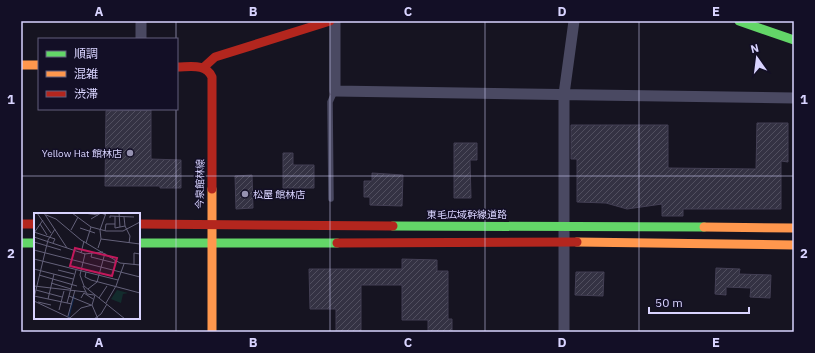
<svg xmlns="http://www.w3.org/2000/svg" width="815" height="353" viewBox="0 0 815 353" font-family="'IBM Plex Sans','Noto Sans JP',sans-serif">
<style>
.building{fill:url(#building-hatch);stroke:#433f54}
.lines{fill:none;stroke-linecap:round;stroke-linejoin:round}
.lane{stroke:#4a4962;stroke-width:5.5}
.street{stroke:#4a4962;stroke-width:11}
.fast{stroke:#63d668;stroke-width:9}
.slow{stroke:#ff974d;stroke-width:9}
.jam{stroke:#b3261e;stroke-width:9}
.grid{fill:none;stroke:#d9d4ff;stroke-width:1;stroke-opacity:0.55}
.poi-dot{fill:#9591b1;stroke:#130f26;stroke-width:1.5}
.labels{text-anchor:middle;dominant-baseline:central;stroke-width:3;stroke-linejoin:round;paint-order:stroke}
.poi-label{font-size:10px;fill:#d9d4ff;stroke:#130f26;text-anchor:end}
.street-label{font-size:10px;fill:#d9d4ff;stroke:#130f26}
.inset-river{fill:none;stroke:#0d2144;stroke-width:2}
.inset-road{fill:none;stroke:#64617a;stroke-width:1}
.view{fill:#c2185b;fill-opacity:0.15;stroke:#c2185b;stroke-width:2}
.inset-edge{fill:none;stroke:#d9d4ff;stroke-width:2}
.neatline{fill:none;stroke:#d9d4ff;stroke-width:1.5}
.grid-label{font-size:13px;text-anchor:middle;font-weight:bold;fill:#d9d4ff}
</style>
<defs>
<pattern id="building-hatch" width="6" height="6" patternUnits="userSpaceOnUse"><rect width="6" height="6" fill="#343243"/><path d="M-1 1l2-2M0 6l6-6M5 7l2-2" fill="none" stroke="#514f5f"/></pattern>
</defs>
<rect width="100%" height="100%" fill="#161421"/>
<!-- building -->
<path class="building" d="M 151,110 L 151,159 L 181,160 L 181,188 L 160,188 L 160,186 L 105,186 L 106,111 Z
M 757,123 L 788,123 L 788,162 L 781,161 L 781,209 L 683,209 L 683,216 L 662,216 L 662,204 L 627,209 L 606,203 L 577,202 L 577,159 L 571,159 L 571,125 L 668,125 L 668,168 L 756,169 Z
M 454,143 L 477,143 L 477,160 L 470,160 L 471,198 L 454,198 Z
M 283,153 L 293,153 L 293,165 L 314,165 L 314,188 L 283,188 Z
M 372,173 L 403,175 L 402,206 L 370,205 L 370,197 L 364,197 L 364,181 L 372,181 Z
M 252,175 L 253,208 L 236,209 L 235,176 Z
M 402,259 L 437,260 L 437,271 L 448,271 L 448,319 L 452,319 L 452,332 L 428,332 L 428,320 L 402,320 L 402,285 L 361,285 L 361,332 L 336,332 L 336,309 L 310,309 L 309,269 L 402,269 Z
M 716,268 L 740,269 L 739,274 L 771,275 L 770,298 L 750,297 L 751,288 L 726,287 L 726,295 L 715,294 Z
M 576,272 L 604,272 L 603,296 L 575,295 Z"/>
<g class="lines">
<!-- lane -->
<path class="lane" d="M 331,199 L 330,102 L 335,91"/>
<!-- street -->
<path class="street" d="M 141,21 L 141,39
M 335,21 L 335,91 L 794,98
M 564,332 L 564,94 L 574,21"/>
<!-- fast -->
<path class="fast" d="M 739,21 L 794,40
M 393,226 L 704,227
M 21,243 L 35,243
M 139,243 L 337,243"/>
<!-- slow -->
<path class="slow" d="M 21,65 L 39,65
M 212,189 L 212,332
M 704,227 L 794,228
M 577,242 L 794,245"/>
<!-- jam -->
<path class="jam" d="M 177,67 C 190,67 206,63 212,77 L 212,189
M 204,67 L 215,57 L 330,21
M 21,224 L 35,224
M 139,224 L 393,226
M 337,243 L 577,242"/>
</g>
<!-- grid -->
<path class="grid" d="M 176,21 L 176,39M 330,21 L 330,332M 485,21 L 485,332M 639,21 L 639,332M 176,109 L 176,332M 21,176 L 794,176"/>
<!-- markers -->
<g class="poi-dot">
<circle cx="130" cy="153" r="4"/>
<circle cx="245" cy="194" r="4"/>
</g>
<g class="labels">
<!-- poi labels -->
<g class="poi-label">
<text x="122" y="153">Yellow Hat 館林店</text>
<text x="253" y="194" text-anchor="start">松屋 館林店</text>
</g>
<!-- street labels -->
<g class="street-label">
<text transform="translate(200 184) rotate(-89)">今泉館林線</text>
<text x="467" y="214">東毛広域幹線道路</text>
</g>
</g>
<!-- overview -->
<g transform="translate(34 213)">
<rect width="106" height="106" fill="#161421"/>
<path d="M 83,77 L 94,80 L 89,81 L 87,90 L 77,86 Z" fill="#132c2d"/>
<path class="inset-river" d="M 34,106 L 40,83"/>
<path class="inset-road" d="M 3,0 L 17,20M 10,0 L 33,35 L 51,41 L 46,62 L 50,73 L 91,106M 38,0 L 57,14 L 72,18 L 89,18 L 106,9M 50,0 L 64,2M 85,0 L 86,14M 12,2 L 22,6 L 47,27 L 86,50 L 106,52M 81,3 L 81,15 L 91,13M 90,4 L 91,13 L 96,23 L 95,30M 76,5 L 76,3 L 100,4M 57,6 L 67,0 L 72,2M 6,11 L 13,22M 46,15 L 61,20M 37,17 L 44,4M 71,18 L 72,11 L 81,11M 0,19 L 21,26 L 19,30M 0,20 L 9,7M 0,24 L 33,35M 67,26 L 106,31M 0,29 L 27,37M 52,30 L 57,14M 64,35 L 67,26 L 66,17 L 72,0M 0,37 L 106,64M 47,40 L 50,28M 58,40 L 57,44 L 81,50 L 81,47M 50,41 L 69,39M 0,46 L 84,67M 100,52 L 100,40 L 106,41M 0,56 L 39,66M 24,57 L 40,61M 52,59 L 51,64 L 57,67 L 106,80M 5,62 L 43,73M 17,70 L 37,76M 0,73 L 52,79M 49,73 L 53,81 L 60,82M 54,76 L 63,69 L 71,40M 2,77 L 28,84M 0,83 L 38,91M 35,83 L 57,92M 0,85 L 14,27 L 21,16M 47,85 L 50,80 L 59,86M 65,85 L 73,73M 14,86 L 20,61M 0,88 L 36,105 L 47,95 L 58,92 L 61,82M 4,89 L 17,92M 33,90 L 42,57M 72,90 L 82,73 L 90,51M 58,92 L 64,106M 25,97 L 30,78M 34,103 L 41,77M 60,106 L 67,101 L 73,91"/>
<path class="view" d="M 41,35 L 83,45 L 78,63 L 36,53 Z"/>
<rect width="106" height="106" class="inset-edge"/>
</g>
<!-- border -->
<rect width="815" height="353" fill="none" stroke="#130f26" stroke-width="44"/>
<!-- legend -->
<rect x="38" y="38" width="140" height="72" fill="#130f26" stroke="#625e7d"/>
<rect x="46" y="51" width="20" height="6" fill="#63d668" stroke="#625e7d"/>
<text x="74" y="58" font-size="12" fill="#d9d4ff">順調</text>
<rect x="46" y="71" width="20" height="6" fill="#ff974d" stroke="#625e7d"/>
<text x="74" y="78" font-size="12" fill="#d9d4ff">混雑</text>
<rect x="46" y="91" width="20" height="6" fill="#b3261e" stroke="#625e7d"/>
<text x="74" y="98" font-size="12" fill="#d9d4ff">渋滞</text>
<!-- north arrow -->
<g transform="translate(757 58) rotate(346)" stroke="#130f26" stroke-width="3" paint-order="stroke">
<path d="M0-3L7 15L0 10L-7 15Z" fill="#d9d4ff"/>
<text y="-6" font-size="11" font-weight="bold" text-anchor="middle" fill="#d9d4ff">N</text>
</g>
<!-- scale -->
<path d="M649 307v6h100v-6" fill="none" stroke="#d9d4ff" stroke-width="2"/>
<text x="655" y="307" font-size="12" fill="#d9d4ff" stroke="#130f26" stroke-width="3" paint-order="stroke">50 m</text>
<rect x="22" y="22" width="771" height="309" class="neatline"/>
<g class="grid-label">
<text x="99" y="16">A</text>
<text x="253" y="16">B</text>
<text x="408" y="16">C</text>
<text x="562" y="16">D</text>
<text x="716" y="16">E</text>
<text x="11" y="104">1</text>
<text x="804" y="104">1</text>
<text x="11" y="258">2</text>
<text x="804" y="258">2</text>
<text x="99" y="347">A</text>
<text x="253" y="347">B</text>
<text x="408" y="347">C</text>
<text x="562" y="347">D</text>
<text x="716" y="347">E</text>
</g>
</svg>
